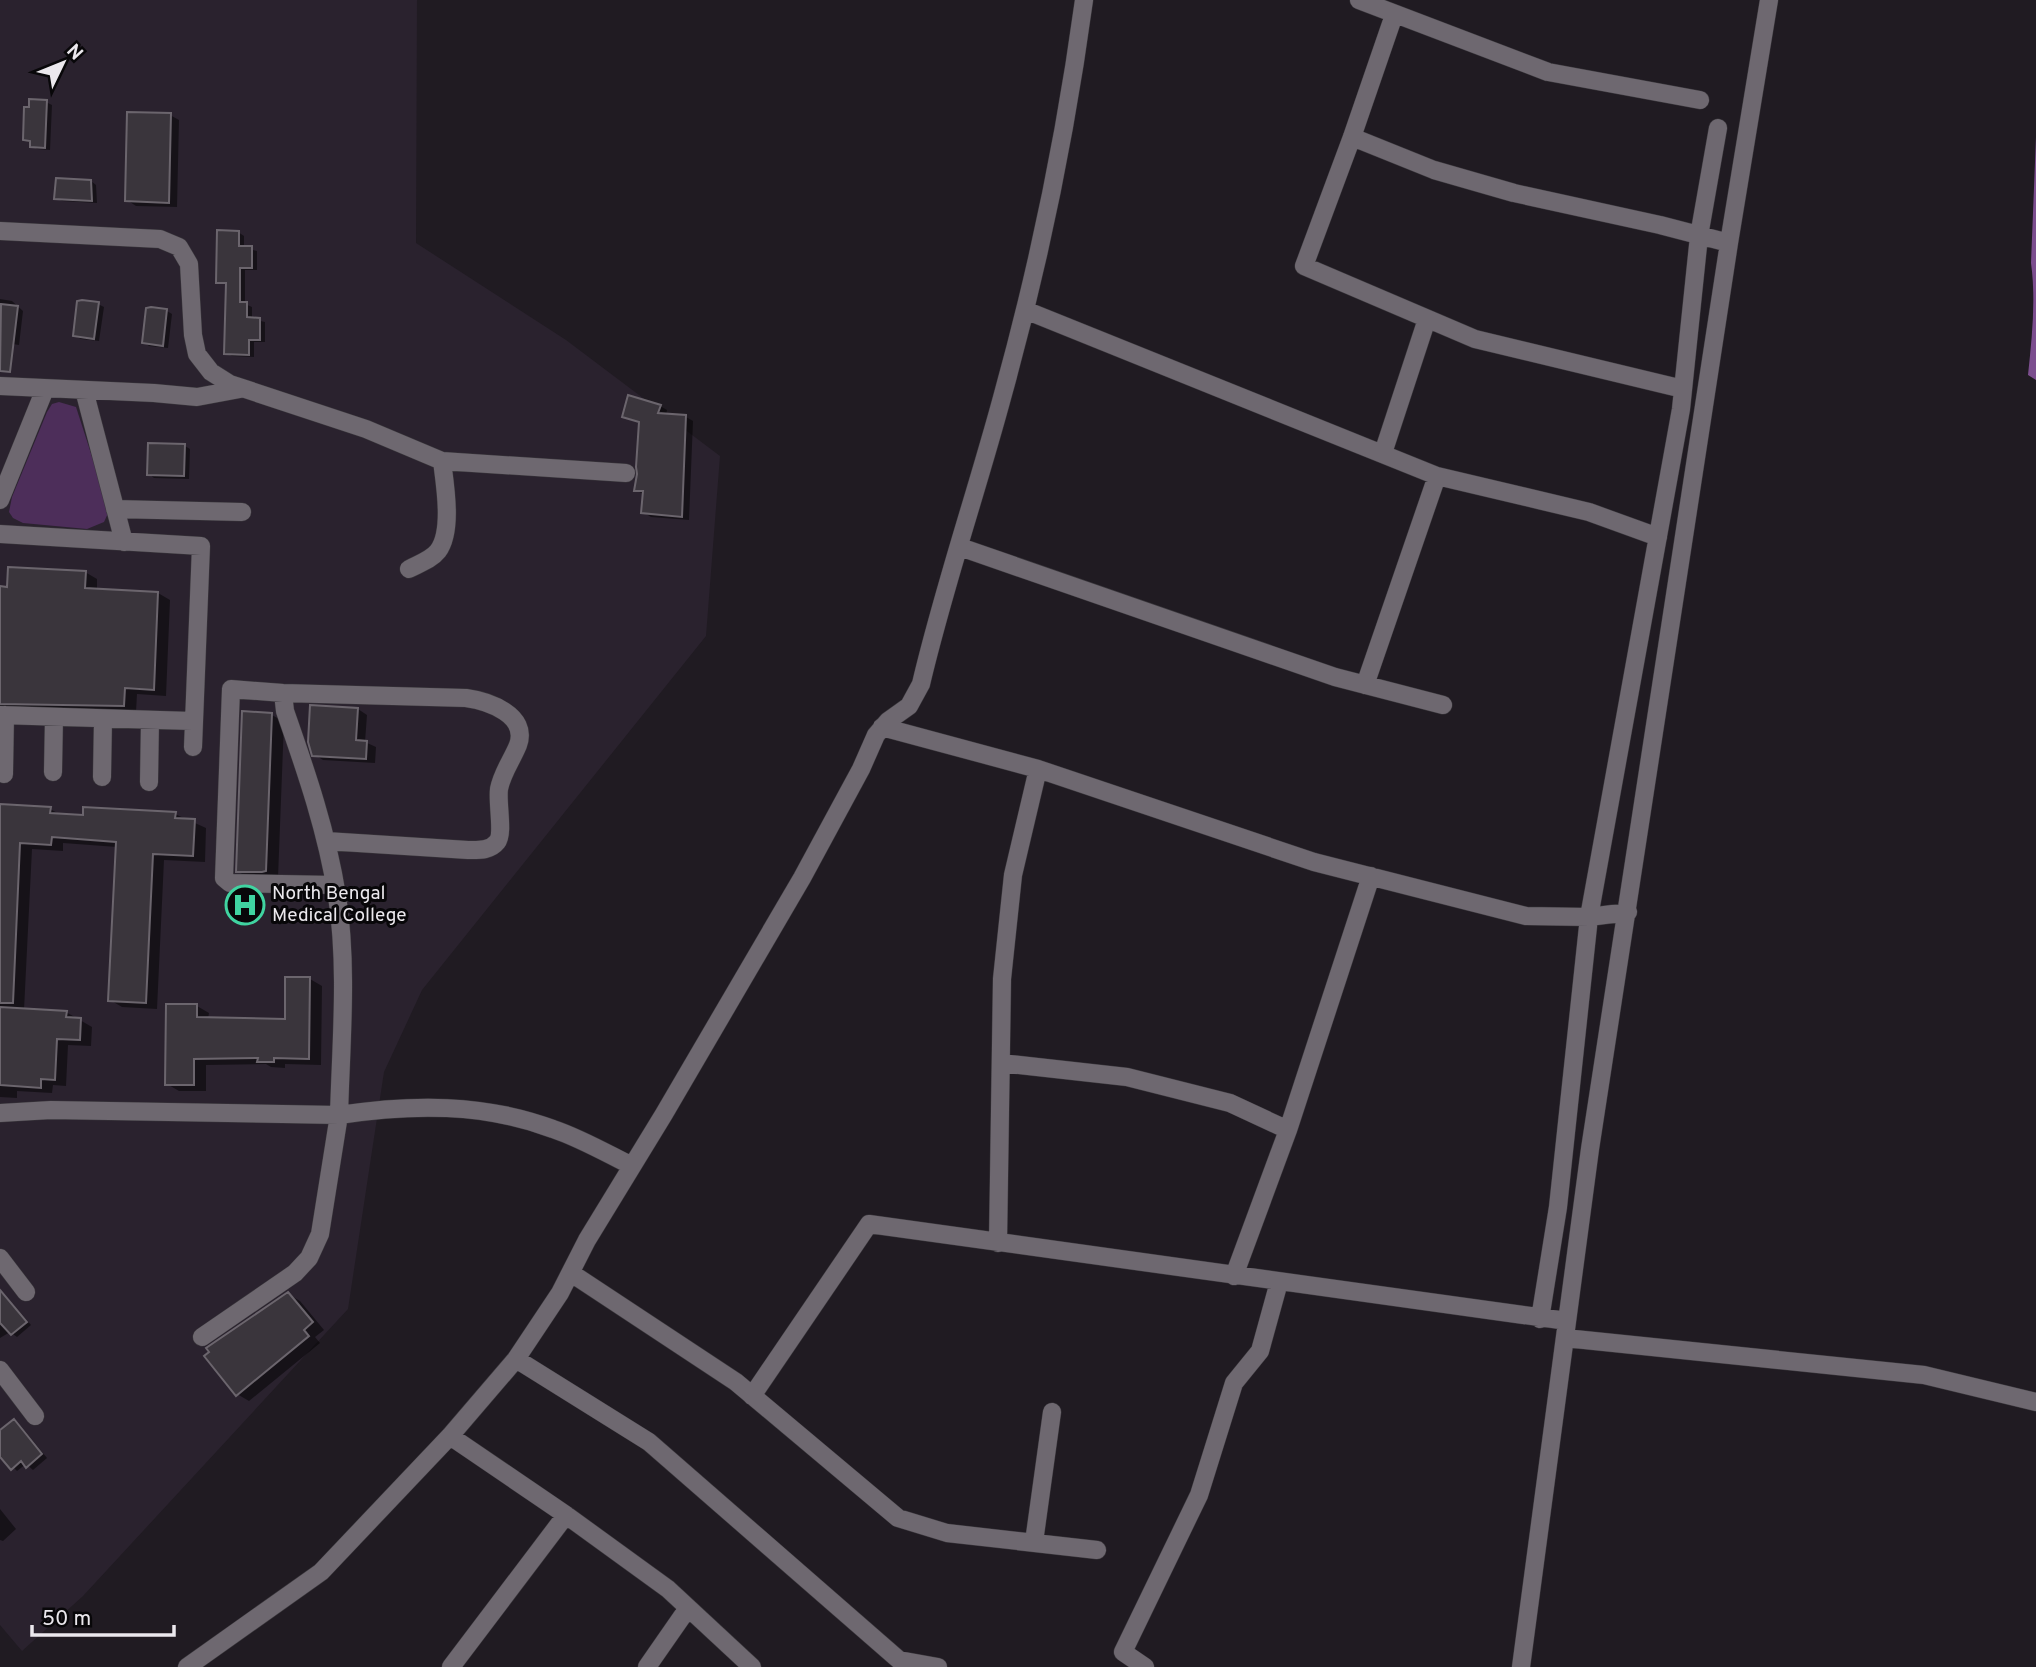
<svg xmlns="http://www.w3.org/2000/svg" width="2036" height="1667" viewBox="0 0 2036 1667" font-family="Overpass,sans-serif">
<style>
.built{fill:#2a222e}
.green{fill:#4d2e5a}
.water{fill:#7c4e8f}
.shadow{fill:#0007}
.building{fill:#3a353c;stroke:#6b656d;stroke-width:2}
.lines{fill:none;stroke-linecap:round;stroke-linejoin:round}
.minor-casing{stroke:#3b383d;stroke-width:19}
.minor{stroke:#6e6870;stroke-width:18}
.labels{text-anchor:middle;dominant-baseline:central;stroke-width:6;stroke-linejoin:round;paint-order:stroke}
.poi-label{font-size:19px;fill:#ebe8ed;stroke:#080709;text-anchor:start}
</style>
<rect width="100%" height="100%" fill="#201b22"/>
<!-- built -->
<path class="built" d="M 0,0 L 417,0 L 416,243 L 566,340 L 720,456 L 706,636 L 422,990 L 384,1072 L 348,1309 L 83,1596 L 22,1651 L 0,1625 Z"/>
<!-- green -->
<path class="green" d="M 59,402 L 76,407 L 108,506 L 109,511 L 104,522 L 87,529 L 23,523 L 13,518 L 9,512 L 12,497 L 47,412 L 52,404 Z"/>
<!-- water -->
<path class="water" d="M 2036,137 L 2036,380 L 2028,375 C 2032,338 2036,299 2031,263 Z"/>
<!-- shadow -->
<path class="shadow" d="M 46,102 L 52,105 L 50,150 L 37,149 L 25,139 Z
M 170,115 L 179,120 L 177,207 L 136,206 L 127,200 Z
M 91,181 L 96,185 L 97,203 L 62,201 L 56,198 Z
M 238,232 L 244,236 L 244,248 L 257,251 L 257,270 L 245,270 L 245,304 L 252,307 L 252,319 L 265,322 L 265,342 L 254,342 L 254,357 L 232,356 L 226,353 L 228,285 L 218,282 Z
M 0,299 L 12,301 L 23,311 L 19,345 L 0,342 Z
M 98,304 L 104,307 L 99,341 L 81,339 L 75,336 Z
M 167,311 L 172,314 L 168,348 L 149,346 L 144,342 Z
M 660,406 L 667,410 L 666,415 L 686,417 L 693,421 L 689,520 L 651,517 L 643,512 L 643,494 L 636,490 L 639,474 L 641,423 L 624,416 Z
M 185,446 L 190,449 L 189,479 L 154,478 L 149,474 Z
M 85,572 L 97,579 L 97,591 L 158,593 L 170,600 L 166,696 L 137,694 L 136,712 L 0,709 L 0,588 L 9,589 Z
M 358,709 L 367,715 L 365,742 L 376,747 L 375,763 L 323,760 L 314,754 Z
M 272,715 L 284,722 L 278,878 L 249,878 L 237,871 Z
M 0,806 L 50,809 L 63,816 L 175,814 L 206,828 L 205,862 L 164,860 L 157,1009 L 122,1007 L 110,1000 L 117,847 L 63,843 L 63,851 L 32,849 L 24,1010 L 66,1012 L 92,1027 L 91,1046 L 68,1045 L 66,1086 L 53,1085 L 52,1093 L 17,1091 L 17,1098 L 0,1097 Z
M 310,979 L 322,986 L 321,1065 L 285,1064 L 285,1068 L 271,1067 L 266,1064 L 206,1065 L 206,1091 L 179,1091 L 167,1084 L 197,1006 L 209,1013 L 208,1019 L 286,1021 Z
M 0,1289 L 31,1325 L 17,1337 L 10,1332 L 0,1338 Z
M 288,1294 L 300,1301 L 324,1330 L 315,1337 L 320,1343 L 249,1401 L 237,1394 Z
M 14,1421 L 19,1424 L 47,1458 L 33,1470 L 26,1464 L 17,1471 L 0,1454 L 0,1442 Z
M 0,1509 L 16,1529 L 3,1541 L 0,1540 Z"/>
<!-- building -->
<path class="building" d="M 29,99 L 47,100 L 45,148 L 30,147 L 30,141 L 23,140 L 24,107 L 29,107 Z
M 127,112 L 171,113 L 169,203 L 125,201 Z
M 56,178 L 91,180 L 92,201 L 54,199 Z
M 217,230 L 239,231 L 239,246 L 252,246 L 252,268 L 240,268 L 240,302 L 247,302 L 247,317 L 260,318 L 260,340 L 249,340 L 249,355 L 224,354 L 226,283 L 216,283 Z
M 82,300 L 99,302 L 94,339 L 73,336 L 77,301 Z
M 1,304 L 18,306 L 10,372 L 0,371 Z
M 151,307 L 167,309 L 163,346 L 142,343 L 146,308 Z
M 628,395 L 661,405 L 658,413 L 686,415 L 682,517 L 641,513 L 643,491 L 634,491 L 637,474 L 636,467 L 639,422 L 622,417 Z
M 148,443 L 185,444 L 184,476 L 147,475 Z
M 8,567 L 86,571 L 85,588 L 158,592 L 154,690 L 125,688 L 124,706 L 0,704 L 0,586 L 7,587 Z
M 310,705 L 358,708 L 356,740 L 367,741 L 366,759 L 312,756 L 308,742 Z
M 242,711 L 272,713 L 266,871 L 262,872 L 236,872 Z
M 0,804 L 51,807 L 50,813 L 83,815 L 83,807 L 176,812 L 175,818 L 195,819 L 193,856 L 153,854 L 146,1003 L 108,1001 L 116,842 L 52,837 L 51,845 L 20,843 L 13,1003 L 0,1003 Z
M 285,977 L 310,977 L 309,1059 L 274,1058 L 274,1062 L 257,1062 L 258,1058 L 194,1059 L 194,1085 L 165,1085 L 166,1004 L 197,1004 L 197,1017 L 285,1019 Z
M 0,1007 L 67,1011 L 66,1017 L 81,1018 L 80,1040 L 57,1039 L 55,1080 L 41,1079 L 41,1088 L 0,1085 Z
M 0,1290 L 27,1322 L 11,1335 L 0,1323 Z
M 288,1292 L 313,1322 L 304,1330 L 309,1336 L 236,1396 L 204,1356 L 209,1352 L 206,1348 Z
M 14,1419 L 42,1454 L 26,1468 L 21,1461 L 11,1470 L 0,1457 L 0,1430 Z"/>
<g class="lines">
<defs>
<path id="minor" d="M 1359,0 L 1548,72 L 1700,100
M 1394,15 L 1352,137 L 1304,266 L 1475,339 L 1683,389
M 1352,137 L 1434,170 L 1514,193 L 1660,225 L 1729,243
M 0,231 L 160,239 L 179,247 L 189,264 L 193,335 L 197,354 L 211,372 L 230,384 L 366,429 L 442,461 L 626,473
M 1025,310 L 1437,476 L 1589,512 L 1658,537
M 0,386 L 154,393 L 197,397 L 240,389
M 84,390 L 124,542
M 1383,453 L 1427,319
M 0,500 L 45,389
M 115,509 L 242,512
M 0,534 L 201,546 L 193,747
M 960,547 L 1335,677 L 1443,705
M 409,569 C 418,564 431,560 438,551 C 453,531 445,485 442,461
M 1365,685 L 1437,476
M 0,715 L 192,721
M 882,727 L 1038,769 L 1314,862 L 1526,916 L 1589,917 L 1628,912
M 53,772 L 54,717
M 4,774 L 5,715
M 102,777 L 103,719
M 149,782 L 150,720
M 326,841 L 468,850 C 478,850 490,851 497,842 C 504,834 497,803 499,789 C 502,773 512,760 518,745 C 529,715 488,701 466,698 L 283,693 L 231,689 L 224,878 L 230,883 L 335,885
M 1001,1063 L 1127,1077 L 1230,1103 L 1288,1130
M 0,1113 L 51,1110 L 339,1115 C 341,1043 348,967 337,896 C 327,832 306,771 285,711 L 283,693
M 998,1243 L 1002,979 L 1013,875 L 1038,769
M 0,1258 L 26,1292
M 571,1273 L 736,1382 L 898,1518 L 947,1533 L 1097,1550
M 1234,1276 L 1288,1130 L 1371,876
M 1540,1319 L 1558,1207 L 1589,917 L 1681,409 L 1699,236 L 1718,128
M 202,1337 L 295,1273 L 309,1258 L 320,1234 L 339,1115 C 412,1104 483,1103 553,1129 C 580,1138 606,1153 632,1166
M 1565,1338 L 1924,1375 L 2036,1402
M 516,1359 L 649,1442 L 899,1660 L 938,1667
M 0,1370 L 35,1416
M 752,1396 L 869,1224 L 1567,1321
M 450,1436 L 566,1515 L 668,1589 L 752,1667
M 1034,1542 L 1052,1412
M 187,1667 L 321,1572 L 450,1436 L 516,1359 L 560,1293 L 587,1240 L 664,1114 L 802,878 L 861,769 L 876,735 L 888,721 L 909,706 L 921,684 C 944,586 977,491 1003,394 C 1039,264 1066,133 1084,0
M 451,1667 L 566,1515
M 647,1667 L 688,1608
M 1145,1667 L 1123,1652 L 1199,1495 L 1234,1383 L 1260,1351 L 1279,1282
M 1521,1667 L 1590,1149 L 1729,243 L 1769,0"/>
</defs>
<!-- minor casing -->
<use href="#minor" class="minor-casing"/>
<!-- minor -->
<use href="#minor" class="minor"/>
</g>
<!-- icons -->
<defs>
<symbol id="hospital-ring" viewBox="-11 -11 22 22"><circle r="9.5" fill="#080709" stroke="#40d4a1" stroke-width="1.5"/><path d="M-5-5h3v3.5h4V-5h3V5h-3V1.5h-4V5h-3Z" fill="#40d4a1"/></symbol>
</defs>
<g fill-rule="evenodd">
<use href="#hospital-ring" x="223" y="883" width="44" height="44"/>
</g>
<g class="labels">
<!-- poi labels -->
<g class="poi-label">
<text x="272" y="894">North Bengal<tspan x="272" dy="22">Medical College</tspan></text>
</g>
</g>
<!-- north arrow -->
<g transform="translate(63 63) rotate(47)" stroke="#080709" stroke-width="5" paint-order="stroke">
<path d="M0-5L12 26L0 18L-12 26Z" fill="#ebe8ed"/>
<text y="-10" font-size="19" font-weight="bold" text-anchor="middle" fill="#ebe8ed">N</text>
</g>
<!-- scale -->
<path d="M32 1625v10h142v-10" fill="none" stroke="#ebe8ed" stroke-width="3.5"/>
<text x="42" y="1625" font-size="21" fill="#ebe8ed" stroke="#080709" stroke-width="5" paint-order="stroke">50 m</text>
</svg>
